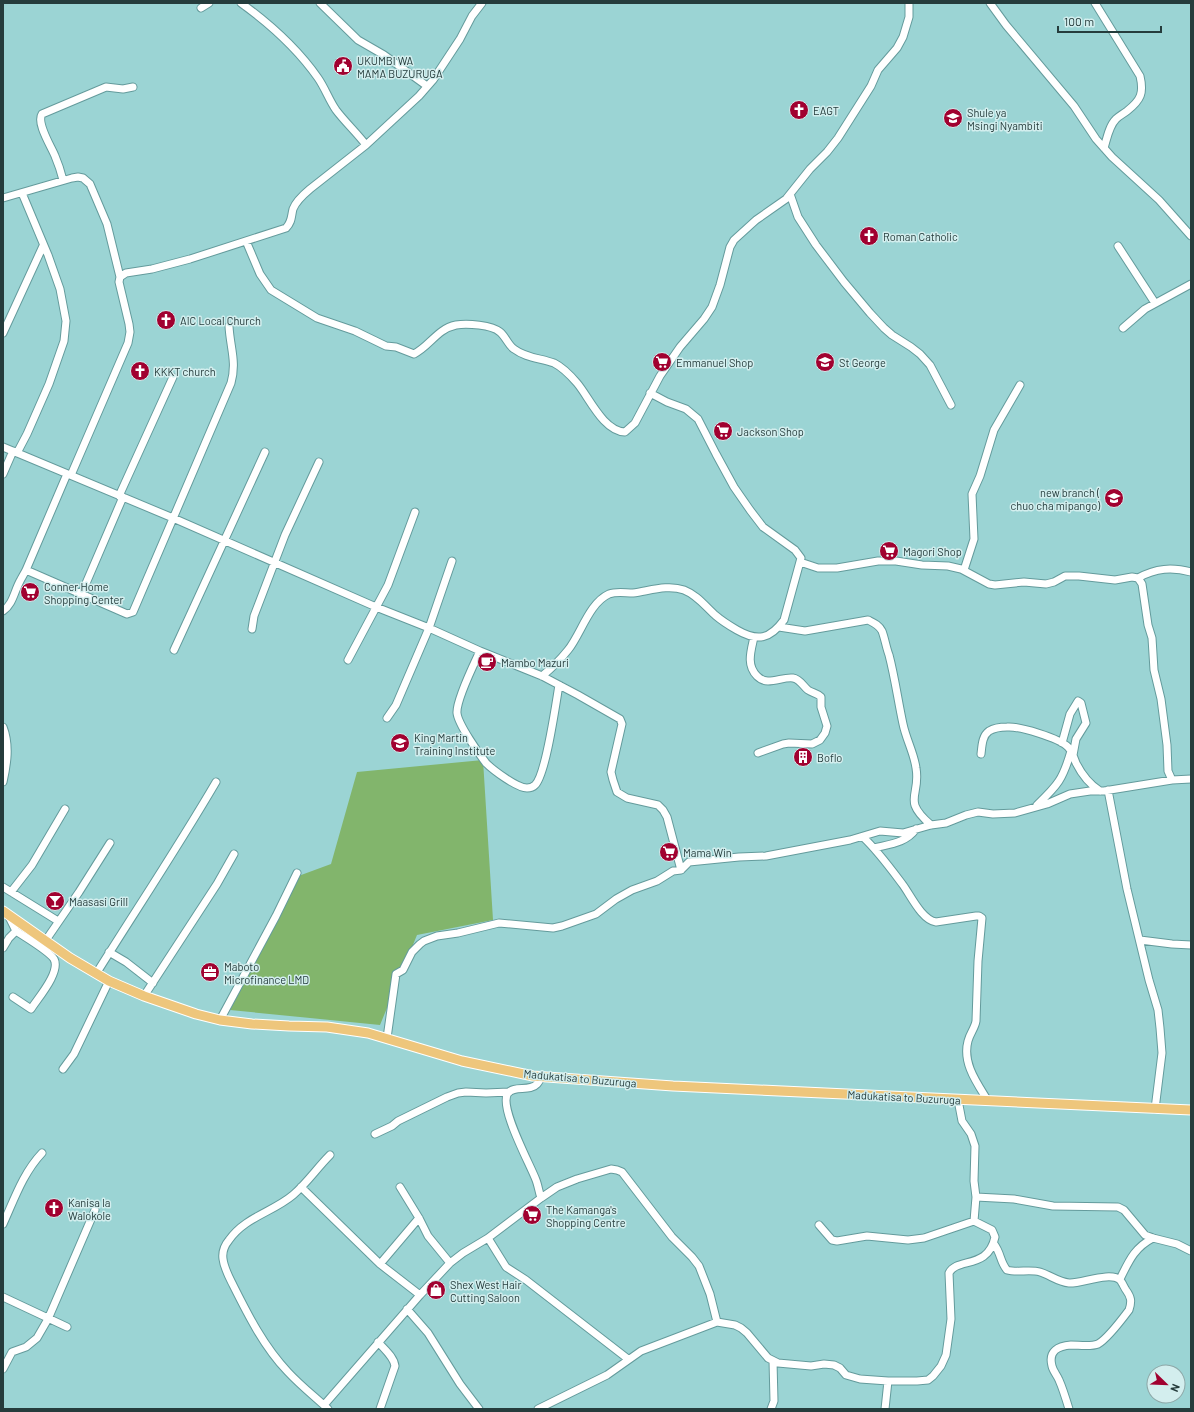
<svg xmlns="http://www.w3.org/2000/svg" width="1194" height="1412" viewBox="0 0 1194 1412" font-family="Barlow,sans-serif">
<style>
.green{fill:#82b56c}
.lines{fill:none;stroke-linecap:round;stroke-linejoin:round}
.minor-casing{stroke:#649b9c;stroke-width:9}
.major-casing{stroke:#fff;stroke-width:11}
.minor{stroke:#fff;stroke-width:7}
.major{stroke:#eec67c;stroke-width:9}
.labels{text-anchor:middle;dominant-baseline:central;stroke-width:3;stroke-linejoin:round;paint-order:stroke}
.poi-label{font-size:11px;fill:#253c3c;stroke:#d3eeee;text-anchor:start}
.street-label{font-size:11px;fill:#253c3c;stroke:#d3eeee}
</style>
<rect width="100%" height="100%" fill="#9bd4d4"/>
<!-- green -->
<path class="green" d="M 483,760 L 493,920 L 417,935 L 380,1025 L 230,1010 L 293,878 L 331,864 L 357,772 Z"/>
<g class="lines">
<defs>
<path id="minor" d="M 241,3 C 270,24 297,48 318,78 C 325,88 329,100 336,110 C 345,122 357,133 366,145
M 320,3 L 358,40 L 384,55 L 427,86
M 990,3 L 1006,25 L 1074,106 L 1096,139 L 1112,157 L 1159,200 L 1191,236
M 1095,3 L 1140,76 C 1144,93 1141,100 1127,111 C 1123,114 1119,116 1116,119 C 1109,126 1107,138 1104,148
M 201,8 L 209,3
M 63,180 C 61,172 58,163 55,156 C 51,146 36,123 42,114 L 106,87 L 123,89 L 133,87
M 790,194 L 798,217 L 816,245 L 844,282 L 870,313 L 884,328 L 892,335 L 911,347 L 920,354 L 930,365 L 951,405
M 3,198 L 72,178 L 78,177 L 83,178 L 90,184 L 107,224 L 120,277
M 246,241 L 260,274 L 271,290 L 317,318 L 355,331 L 386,346 L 396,347 L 414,354 C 430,346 437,329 456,325 C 467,323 492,325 500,332 C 506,337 508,345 514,349 C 526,358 540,358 554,363 C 562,367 571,376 577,383 C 589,397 603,431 625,432 L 635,423 L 660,376 L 680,347 L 704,319 L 712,307 L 720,285 L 730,247 L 734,240 L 756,220 L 786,199 L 810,169 L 827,152 L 838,138 L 871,86 L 878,70 L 897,48 L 903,37 L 909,17 L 909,3
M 1118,246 L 1155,303
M 1123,328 L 1145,309 L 1191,284
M 3,333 L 43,246
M 3,447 L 173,518 L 376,607 L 429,628 L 480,651 L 542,676 L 578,695 L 620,719 L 622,724 L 611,772 L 613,780 L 617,792 L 627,798 L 658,805 L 663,810 L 667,817 L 681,870
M 17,453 L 27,434 L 49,384 L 64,341 L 66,321 L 60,289 L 48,255 L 22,193
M 3,474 L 13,451
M 71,475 L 128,343 L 130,332 L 129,324 L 119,282 L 120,277 L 126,273 L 152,269 L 190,259 L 286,228 C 292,222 291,217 293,209 C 296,201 304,194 310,189 L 366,145 L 419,96 L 433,80 L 460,39 L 472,16 L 482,3
M 119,496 L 173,377
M 800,562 L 818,568 L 837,568 L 878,561 L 896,561 L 922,565 L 948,566 L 961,569 L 989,584 L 995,585 L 1024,582 L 1046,584 L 1054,582 L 1065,576 L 1079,576 L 1115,580 L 1132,577 L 1138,578 L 1142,584 L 1148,625 L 1152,638 L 1154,670 L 1161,699 L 1167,745 L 1168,771 L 1172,780
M 26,570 L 127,614 L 133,612 L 231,383 C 237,362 230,347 229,326
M 964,570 L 974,539 L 972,494 L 980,476 L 994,430 L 1020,385
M 1138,578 C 1156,568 1172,567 1191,572
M 81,595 L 123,497
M 3,611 C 13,604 14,592 20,581 C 22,577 24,574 26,570 L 67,474
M 779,627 L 805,631 L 868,620 C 874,623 879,625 882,631 C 885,639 886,647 889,655 C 895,678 898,701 903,724 C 906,739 914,753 916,768 C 921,797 901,799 931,825
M 252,629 L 254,616 L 285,535 L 319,462
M 754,637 C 751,651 746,665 757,676 C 760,679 764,681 768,681 C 777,681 785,677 793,678 C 800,679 803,686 808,690 C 812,693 817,693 821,697 L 821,707 L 827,726 L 825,733 L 820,740 L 812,744 L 789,743 L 783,744 L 758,753
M 174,650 L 265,452
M 480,651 C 474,664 456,700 457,713 C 458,724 479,754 486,763 C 493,770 517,788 527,788 C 530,788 533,787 535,785 C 546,775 556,702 559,685
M 348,660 L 388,585 L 415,512
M 542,676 C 552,668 560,660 568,650 C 581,634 589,603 609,594 C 617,591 625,593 633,593 C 649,591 668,584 684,590 C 697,595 705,606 715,615 C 722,621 730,626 737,630 C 758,642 770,639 784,620 L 801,558 L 795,550 L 763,527 L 750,510 L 734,487 L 716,454 L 698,419 L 686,409 L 667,402 L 650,393
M 387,718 L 396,705 L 429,628 L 452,561
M 3,727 C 10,745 7,764 3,782
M 1062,743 L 1070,714 L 1078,701 L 1081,703 L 1086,723 L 1076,739 L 1073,755
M 981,754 C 982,746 982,736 989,731 C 994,728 1001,727 1007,727 C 1019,726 1059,738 1068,747 C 1072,751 1074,758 1076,763 C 1082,775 1089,784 1100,791
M 1108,790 L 1127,889 L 1149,980 L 1158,1010 L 1160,1028 L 1162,1053 L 1155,1109
M 1037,805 C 1058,785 1063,779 1071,751
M 863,837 C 878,851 891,869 903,885 C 911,896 922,920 936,922 L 976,916 L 979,916 L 982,918 L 978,961 L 976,1021 C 975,1028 970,1033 968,1041 C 962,1063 977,1083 988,1101
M 874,848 C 890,844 906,843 916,829
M 3,887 L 58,921
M 11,892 L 32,865 L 65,809
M 46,940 L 79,892 L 110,843
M 1140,940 L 1172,944 L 1191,945
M 3,948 L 9,938 L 16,931 L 8,915
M 109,952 L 126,962 L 153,983
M 96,974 C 136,910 178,847 216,782
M 144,996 L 217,884 L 234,854
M 13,997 L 31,1009 C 38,998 61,972 54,959 C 49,951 25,937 16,931
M 220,1020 L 276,916 L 297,873
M 387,1038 L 396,974 L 403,970 L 412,952 L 420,944 L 424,941 L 437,936 L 458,933 L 499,923 L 553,928 L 562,926 L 596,914 L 616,899 L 632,890 L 657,881 L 673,871 L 681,870 L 689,862 L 739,857 L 766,856 L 850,840 L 880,831 L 903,833 L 931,825 L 946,823 L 966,815 L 978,812 L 993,814 L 1015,813 L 1047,804 L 1070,794 L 1090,791 L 1104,791 L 1172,780 L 1191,779
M 63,1069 L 74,1054 L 109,981
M 375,1134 L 392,1126 L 398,1121 L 447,1097 L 458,1093 L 466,1092 L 486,1093 L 509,1092
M 301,1187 L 380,1264 L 420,1295
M 400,1187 L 419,1218 L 428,1236 L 450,1263
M 976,1197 L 1014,1199 L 1053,1206 L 1118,1207 L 1124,1210 L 1145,1235 L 1153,1238 L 1177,1244 L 1191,1251
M 541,1198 C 539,1192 538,1185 536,1180 C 530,1164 498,1106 508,1093 C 514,1085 530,1092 537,1084 C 539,1082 540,1079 542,1076
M 3,1224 C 14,1200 23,1173 42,1153
M 819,1225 L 832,1240 L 837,1241 L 867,1236 L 908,1240 L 924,1238 L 974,1221
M 488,1238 L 506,1267 L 526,1280 L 628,1359
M 994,1244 C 1001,1253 1000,1262 1007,1270 C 1017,1273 1030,1269 1040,1272 C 1050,1275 1058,1282 1069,1283 C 1081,1284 1110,1271 1120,1280 C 1122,1282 1124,1287 1126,1290 C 1131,1297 1132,1301 1129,1310 C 1123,1318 1107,1339 1098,1344 C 1091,1347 1079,1345 1071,1345 C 1058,1346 1048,1351 1052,1366 C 1053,1371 1057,1375 1059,1380 C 1063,1389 1066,1399 1069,1409
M 380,1264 L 419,1218
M 1120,1279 C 1129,1261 1134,1248 1153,1238
M 3,1297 L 67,1327
M 407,1309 L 428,1333 L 460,1384 L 479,1409
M 378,1342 C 385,1350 394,1357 395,1366 L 380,1409
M 3,1369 L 12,1352 L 26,1347 L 37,1338 L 48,1319 L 95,1210
M 324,1405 L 420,1295 L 450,1263 L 463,1253 L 488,1238 L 541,1198 L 557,1187 L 577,1179 L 611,1169 L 617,1170 L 622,1172 L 672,1237 L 692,1257 L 699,1266 L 710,1294 L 717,1322
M 328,1409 C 315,1397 300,1385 288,1372 C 264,1347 248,1315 233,1285 C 229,1277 224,1268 223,1259 C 222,1252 224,1246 229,1240 C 245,1217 273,1212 293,1195 C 307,1183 317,1168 330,1155
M 538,1409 L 607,1375 L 641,1351 L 717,1322 L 735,1325 L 741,1328 L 747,1333 L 768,1358 L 778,1363 L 811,1366 L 824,1364 L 834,1365 L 840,1368 L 846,1375 L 860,1379 L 888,1381 L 917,1381 L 928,1380 L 933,1376 L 941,1366 L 946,1355 L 951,1319 L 949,1273 C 957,1257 988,1270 995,1237 L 992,1230 L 974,1221 L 976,1197 L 974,1181 L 975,1146 L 971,1134 L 962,1121 L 958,1100
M 771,1409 L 774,1401 L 773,1361
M 885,1409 L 888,1381"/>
<path id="major" d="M 3,911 L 70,958 L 109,981 L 144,996 L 196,1014 L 220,1020 L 252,1024 L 289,1026 L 327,1027 L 368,1033 L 462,1061 L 533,1076 L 673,1086 L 1191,1110"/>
</defs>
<!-- minor casing -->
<use href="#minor" class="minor-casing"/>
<!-- major casing -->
<use href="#major" class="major-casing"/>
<!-- minor -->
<use href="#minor" class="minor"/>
<!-- major -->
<use href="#major" class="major"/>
</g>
<!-- icons -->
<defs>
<symbol id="civic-disc" viewBox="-11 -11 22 22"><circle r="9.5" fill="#a10130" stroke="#d3eeee"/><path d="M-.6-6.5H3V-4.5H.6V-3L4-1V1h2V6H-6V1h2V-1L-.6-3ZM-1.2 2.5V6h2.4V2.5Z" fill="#fff"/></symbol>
<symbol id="church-disc" viewBox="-11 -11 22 22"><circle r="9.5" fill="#a10130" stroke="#d3eeee"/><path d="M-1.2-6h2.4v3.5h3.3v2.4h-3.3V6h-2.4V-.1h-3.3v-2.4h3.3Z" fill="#fff"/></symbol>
<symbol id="school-disc" viewBox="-11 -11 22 22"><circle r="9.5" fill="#a10130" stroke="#d3eeee"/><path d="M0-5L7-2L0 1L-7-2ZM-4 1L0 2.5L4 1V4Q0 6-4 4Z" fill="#fff"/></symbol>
<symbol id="supermarket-disc" viewBox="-11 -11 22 22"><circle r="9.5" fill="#a10130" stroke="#d3eeee"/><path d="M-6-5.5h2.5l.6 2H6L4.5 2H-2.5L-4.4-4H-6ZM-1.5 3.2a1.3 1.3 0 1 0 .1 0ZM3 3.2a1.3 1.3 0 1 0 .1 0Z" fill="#fff"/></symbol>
<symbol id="cafe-disc" viewBox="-11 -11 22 22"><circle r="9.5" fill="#a10130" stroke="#d3eeee"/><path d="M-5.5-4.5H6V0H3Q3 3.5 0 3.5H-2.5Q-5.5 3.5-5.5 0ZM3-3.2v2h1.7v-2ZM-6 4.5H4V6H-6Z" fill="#fff"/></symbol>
<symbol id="university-disc" viewBox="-11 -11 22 22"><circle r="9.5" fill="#a10130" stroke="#d3eeee"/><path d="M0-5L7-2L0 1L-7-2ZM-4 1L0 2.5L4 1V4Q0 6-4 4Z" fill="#fff"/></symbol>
<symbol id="building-disc" viewBox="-11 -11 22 22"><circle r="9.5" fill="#a10130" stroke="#d3eeee"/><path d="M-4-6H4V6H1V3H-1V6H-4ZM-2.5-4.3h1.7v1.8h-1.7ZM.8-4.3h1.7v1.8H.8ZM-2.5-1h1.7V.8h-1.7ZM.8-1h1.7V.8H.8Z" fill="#fff"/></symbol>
<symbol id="bar-disc" viewBox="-11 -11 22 22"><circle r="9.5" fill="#a10130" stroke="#d3eeee"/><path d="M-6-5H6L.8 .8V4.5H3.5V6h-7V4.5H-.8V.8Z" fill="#fff"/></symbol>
<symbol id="office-disc" viewBox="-11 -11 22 22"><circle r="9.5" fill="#a10130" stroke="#d3eeee"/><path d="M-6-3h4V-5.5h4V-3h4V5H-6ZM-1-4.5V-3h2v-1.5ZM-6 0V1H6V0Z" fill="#fff"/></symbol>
<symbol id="shop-disc" viewBox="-11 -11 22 22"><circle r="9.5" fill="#a10130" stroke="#d3eeee"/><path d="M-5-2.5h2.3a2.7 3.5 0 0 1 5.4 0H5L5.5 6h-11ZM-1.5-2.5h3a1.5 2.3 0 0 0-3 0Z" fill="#fff"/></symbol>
</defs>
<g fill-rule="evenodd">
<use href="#civic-disc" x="332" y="55" width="22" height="22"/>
<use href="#church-disc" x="788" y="99" width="22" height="22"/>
<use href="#school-disc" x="942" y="107" width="22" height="22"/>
<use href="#church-disc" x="858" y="225" width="22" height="22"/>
<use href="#church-disc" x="155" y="309" width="22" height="22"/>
<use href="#supermarket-disc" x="651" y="351" width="22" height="22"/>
<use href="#school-disc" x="814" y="351" width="22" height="22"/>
<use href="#church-disc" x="129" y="360" width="22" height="22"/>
<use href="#supermarket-disc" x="712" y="420" width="22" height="22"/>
<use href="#school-disc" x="1103" y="487" width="22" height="22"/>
<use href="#supermarket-disc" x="878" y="540" width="22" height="22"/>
<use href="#supermarket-disc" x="19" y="581" width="22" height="22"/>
<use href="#cafe-disc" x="476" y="651" width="22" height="22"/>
<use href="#university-disc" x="389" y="732" width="22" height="22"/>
<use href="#building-disc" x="792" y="746" width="22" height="22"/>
<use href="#supermarket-disc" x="658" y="841" width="22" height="22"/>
<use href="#bar-disc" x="44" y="890" width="22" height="22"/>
<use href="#office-disc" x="199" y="961" width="22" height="22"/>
<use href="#church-disc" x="43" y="1197" width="22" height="22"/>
<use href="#supermarket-disc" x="521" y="1204" width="22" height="22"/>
<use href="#shop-disc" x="425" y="1279" width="22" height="22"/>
</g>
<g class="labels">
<!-- poi labels -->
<g class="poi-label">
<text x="357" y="60">UKUMBI WA<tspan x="357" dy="13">MAMA BUZURUGA</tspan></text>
<text x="813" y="110">EAGT</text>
<text x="967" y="112">Shule ya<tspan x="967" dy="13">Msingi Nyambiti</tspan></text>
<text x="883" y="236">Roman Catholic</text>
<text x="180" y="320">AIC Local Church</text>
<text x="676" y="362">Emmanuel Shop</text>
<text x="839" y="362">St George</text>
<text x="154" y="371">KKKT church</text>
<text x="737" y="431">Jackson Shop</text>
<text x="1100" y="492" text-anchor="end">new branch (<tspan x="1100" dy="13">chuo cha mipango)</tspan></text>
<text x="903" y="551">Magori Shop</text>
<text x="44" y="586">Conner Home<tspan x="44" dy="13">Shopping Center</tspan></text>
<text x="501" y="662">Mambo Mazuri</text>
<text x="414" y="737">King Martin<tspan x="414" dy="13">Training Institute</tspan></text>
<text x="817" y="757">Boflo</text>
<text x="683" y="852">Mama Win</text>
<text x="69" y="901">Maasasi Grill</text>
<text x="224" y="966">Maboto<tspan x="224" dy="13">Microfinance LMD</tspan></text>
<text x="68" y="1202">Kanisa la<tspan x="68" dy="13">Walokole</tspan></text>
<text x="546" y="1209">The Kamanga's<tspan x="546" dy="13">Shopping Centre</tspan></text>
<text x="450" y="1284">Shex West Hair<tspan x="450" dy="13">Cutting Saloon</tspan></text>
</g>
<!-- street labels -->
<g class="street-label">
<text transform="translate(580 1078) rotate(5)">Madukatisa to Buzuruga</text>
<text transform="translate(904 1097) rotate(3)">Madukatisa to Buzuruga</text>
</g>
</g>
<!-- border -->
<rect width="1194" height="1412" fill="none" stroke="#253c3c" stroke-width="8"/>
<!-- north arrow -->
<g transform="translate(1166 1384) rotate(113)"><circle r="19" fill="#d3eeee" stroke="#8da7a7"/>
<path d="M0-3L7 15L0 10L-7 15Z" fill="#a10130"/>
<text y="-6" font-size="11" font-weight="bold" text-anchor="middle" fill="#253c3c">N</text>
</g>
<!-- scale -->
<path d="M1058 26v6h103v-6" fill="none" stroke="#253c3c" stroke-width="2"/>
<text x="1064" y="26" font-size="12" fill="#253c3c" stroke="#d3eeee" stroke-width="3" paint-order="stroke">100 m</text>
</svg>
